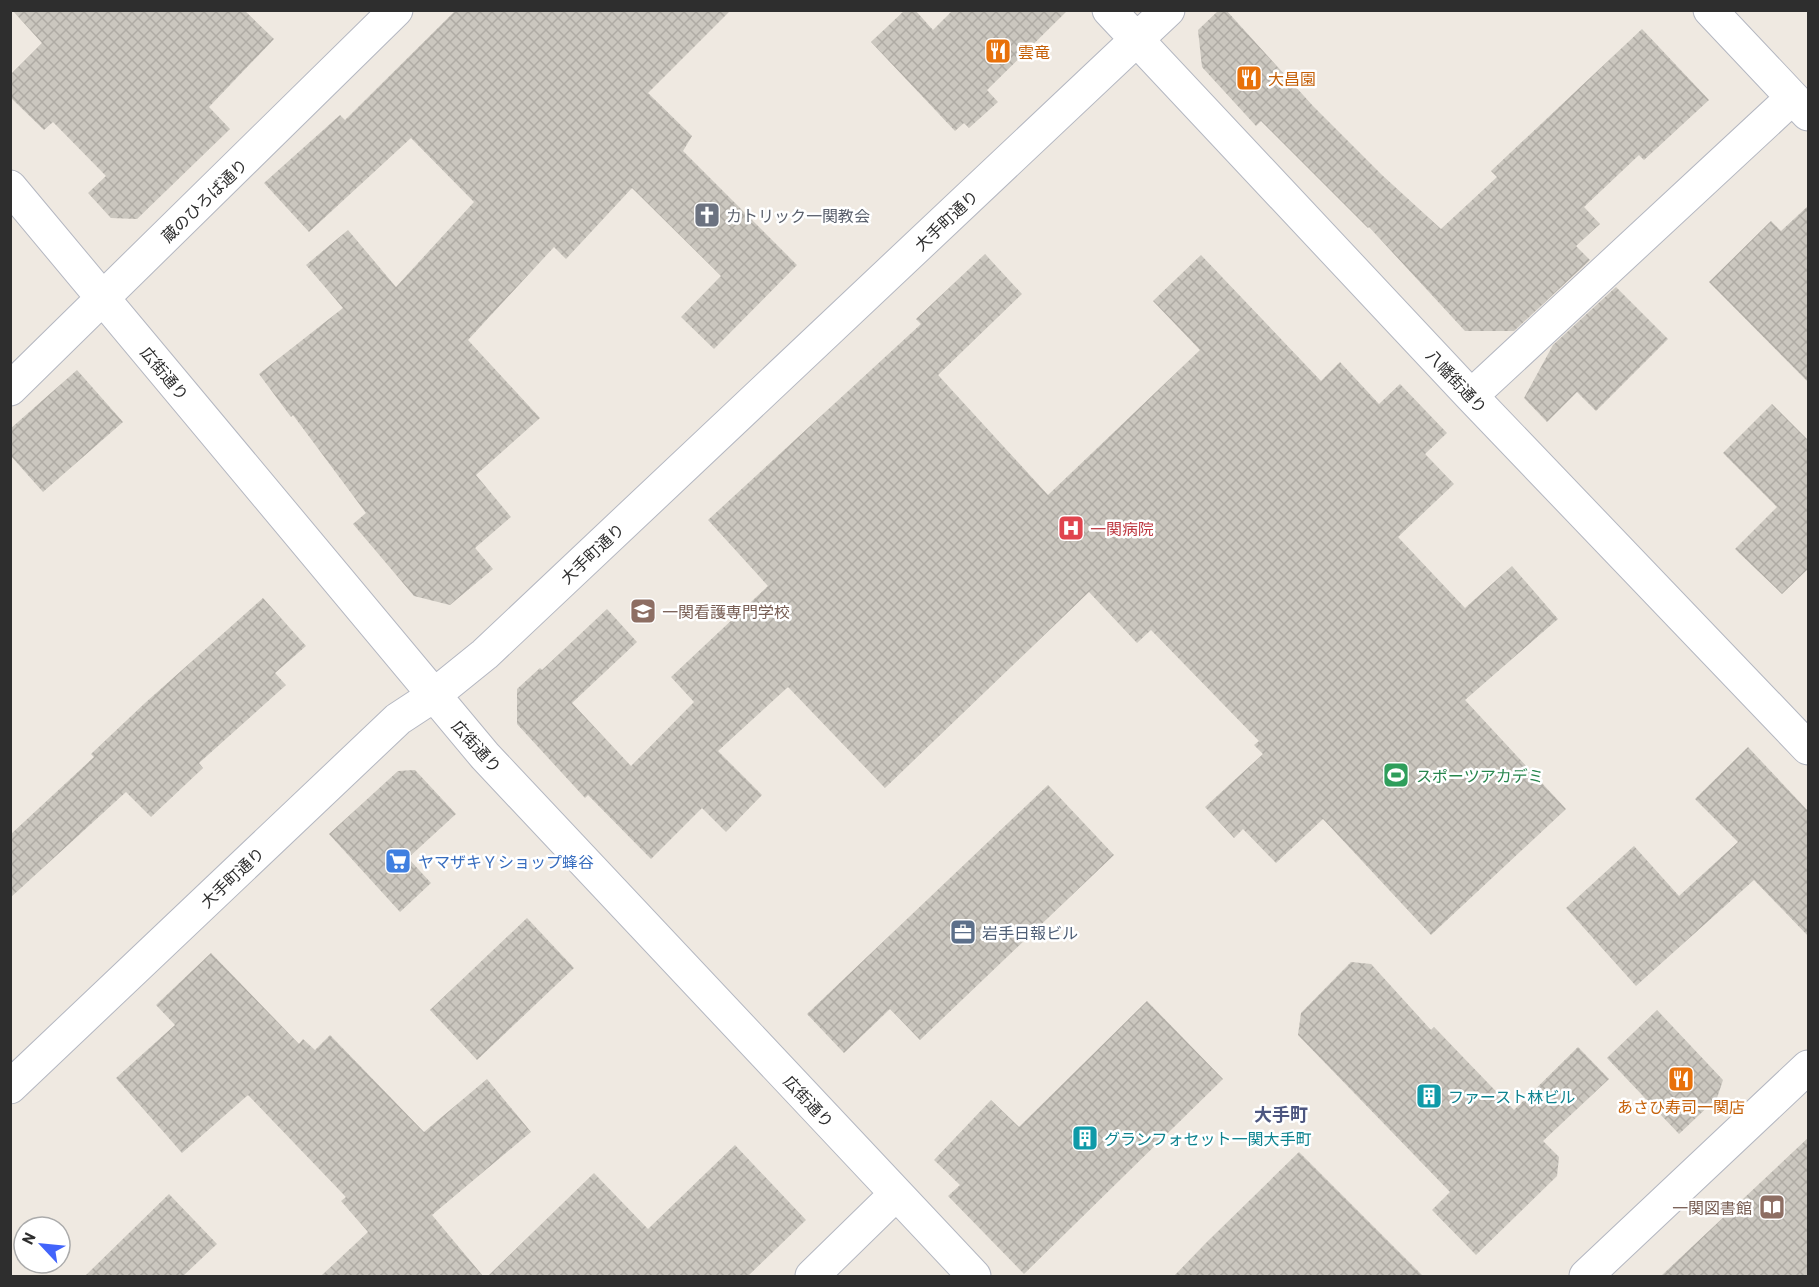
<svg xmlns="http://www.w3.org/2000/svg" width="1819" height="1287" viewBox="0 0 1819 1287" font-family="Barlow,'Noto Sans JP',sans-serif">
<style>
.building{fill:url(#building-cross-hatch)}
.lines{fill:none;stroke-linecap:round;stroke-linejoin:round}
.minor-casing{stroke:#b4b7c1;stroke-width:35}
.minor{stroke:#fff;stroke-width:33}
.labels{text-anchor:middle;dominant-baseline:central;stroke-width:5;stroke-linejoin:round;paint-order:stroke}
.food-label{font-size:16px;fill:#c56008;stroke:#fff;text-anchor:start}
.street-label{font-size:16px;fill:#2e2e2e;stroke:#fff}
.worship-label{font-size:16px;fill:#5b616d;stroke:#fff;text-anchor:start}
.health-label{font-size:16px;fill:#be3a42;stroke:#fff;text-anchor:start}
.education-label{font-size:16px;fill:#785e54;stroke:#fff;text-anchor:start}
.leisure-label{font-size:16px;fill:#27864d;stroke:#fff;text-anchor:start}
.shop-label{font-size:16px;fill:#366cbe;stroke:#fff;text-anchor:start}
.service-label{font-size:16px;fill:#4e5e75;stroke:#fff;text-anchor:start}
.culture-label{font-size:16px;fill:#0d838f;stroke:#fff;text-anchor:start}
.neighbourhood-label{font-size:18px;font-weight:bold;fill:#4d5680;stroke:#fff}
</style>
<defs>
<pattern id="building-cross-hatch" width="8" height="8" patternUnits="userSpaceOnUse" patternTransform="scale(1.5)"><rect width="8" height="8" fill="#cbc7bf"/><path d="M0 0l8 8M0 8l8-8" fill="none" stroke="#afaba4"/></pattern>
</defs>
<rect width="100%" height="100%" fill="#efe9e1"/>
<!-- building -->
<path class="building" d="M 12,10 L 244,10 L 274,39 L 209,107 L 230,129 L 137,219 L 111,218 L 88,193 L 106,176 L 53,122 L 44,130 L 10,97 L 10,75 L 42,43 Z
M 456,10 L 731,10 L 648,93 L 692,136 L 683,151 L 797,265 L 714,349 L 681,317 L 721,276 L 632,188 L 566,259 L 554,247 L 468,340 L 540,418 L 476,475 L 511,517 L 475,548 L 493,569 L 450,605 L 414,596 L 353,524 L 366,513 L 293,415 L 291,417 L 259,374 L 343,308 L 306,265 L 348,230 L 396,287 L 474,202 L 411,138 L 309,232 L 264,183 L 340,115 L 345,120 Z
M 905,10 L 915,10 L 933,30 L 953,10 L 1068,10 L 987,90 L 998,102 L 969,128 L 964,123 L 955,131 L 871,42 Z
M 1219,10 L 1226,10 L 1313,106 L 1382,175 L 1441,229 L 1497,177 L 1491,171 L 1642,29 L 1709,100 L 1644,160 L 1639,155 L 1584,207 L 1600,224 L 1576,246 L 1590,260 L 1514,331 L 1465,331 L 1369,227 L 1368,228 L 1261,121 L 1256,126 L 1202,67 L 1198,30 Z
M 1809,205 L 1809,383 L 1709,282 L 1771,221 L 1781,231 Z
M 985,254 L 1022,294 L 938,375 L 1048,495 L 1200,350 L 1153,301 L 1201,255 L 1321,381 L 1340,362 L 1379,404 L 1400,384 L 1447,433 L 1425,454 L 1454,484 L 1398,537 L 1465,608 L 1512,566 L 1558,619 L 1465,700 L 1566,809 L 1431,935 L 1323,819 L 1276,863 L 1243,829 L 1234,838 L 1205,807 L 1263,754 L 1254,745 L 1259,741 L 1151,630 L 1137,643 L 1089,592 L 885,788 L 788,687 L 718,751 L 762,795 L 726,832 L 702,808 L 651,859 L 588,795 L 585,798 L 517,724 L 517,689 L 540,668 L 542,670 L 607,609 L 637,642 L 572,703 L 631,766 L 694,702 L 671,677 L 768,586 L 708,520 L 921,324 L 916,319 Z
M 1616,287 L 1668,339 L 1596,411 L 1577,392 L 1547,422 L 1524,398 L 1553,345 Z
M 77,370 L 123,422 L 43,492 L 10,455 L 10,429 Z
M 1772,404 L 1809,441 L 1809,568 L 1782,594 L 1735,549 L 1777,507 L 1723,453 Z
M 263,598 L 306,646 L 275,673 L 286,685 L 199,763 L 203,768 L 151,817 L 126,792 L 10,898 L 10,835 L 94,757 L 91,754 L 145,703 Z
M 1748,747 L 1809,812 L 1809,937 L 1754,880 L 1636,986 L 1566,908 L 1634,846 L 1679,896 L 1738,842 L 1695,799 Z
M 415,770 L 456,814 L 408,858 L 431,883 L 400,912 L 329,834 L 398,771 Z
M 1048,785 L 1114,855 L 920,1040 L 890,1009 L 844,1053 L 807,1014 Z
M 527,918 L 574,968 L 477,1060 L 430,1010 Z
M 211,953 L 299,1044 L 303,1039 L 315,1050 L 330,1035 L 424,1132 L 487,1079 L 531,1132 L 432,1215 L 483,1276 L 321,1276 L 368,1232 L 341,1201 L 346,1197 L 248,1095 L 182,1153 L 116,1078 L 175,1025 L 156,1005 Z
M 1351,962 L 1371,964 L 1431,1030 L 1434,1027 L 1514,1110 L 1578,1047 L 1609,1079 L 1543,1141 L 1559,1157 L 1557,1176 L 1476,1255 L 1432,1210 L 1450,1192 L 1298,1035 L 1301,1013 Z
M 1147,1001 L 1223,1079 L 1024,1274 L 948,1196 L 960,1185 L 934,1160 L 991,1100 L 1019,1127 Z
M 1657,1010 L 1723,1080 L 1717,1098 L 1679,1134 L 1607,1058 Z
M 1809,1137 L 1809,1276 L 1661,1276 Z
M 735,1145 L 806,1220 L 748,1276 L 488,1276 L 594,1173 L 648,1229 Z
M 1299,1152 L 1423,1276 L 1174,1276 L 1207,1242 Z
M 169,1194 L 217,1244 L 183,1276 L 85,1276 Z"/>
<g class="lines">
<defs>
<path id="minor" d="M 1109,10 L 1471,396 L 1808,748
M 1710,10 L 1808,114
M 10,187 L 485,756 L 974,1276
M 10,389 L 396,10
M 1471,396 L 1792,98
M 10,1087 L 398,719 L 433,696 L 485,654 L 1168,10
M 812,1276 L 896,1194
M 1586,1276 L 1808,1067"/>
</defs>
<!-- minor casing -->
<use href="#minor" class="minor-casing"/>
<!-- minor -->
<use href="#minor" class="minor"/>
</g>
<!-- icons -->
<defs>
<symbol id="restaurant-square" viewBox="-11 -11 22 22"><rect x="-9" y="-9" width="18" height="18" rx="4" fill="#e8710a" stroke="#fff"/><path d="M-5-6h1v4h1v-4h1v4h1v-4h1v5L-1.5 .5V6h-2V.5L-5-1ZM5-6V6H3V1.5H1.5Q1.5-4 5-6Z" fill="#fff"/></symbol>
<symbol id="church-square" viewBox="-11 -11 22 22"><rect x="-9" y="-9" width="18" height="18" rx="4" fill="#6b7280" stroke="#fff"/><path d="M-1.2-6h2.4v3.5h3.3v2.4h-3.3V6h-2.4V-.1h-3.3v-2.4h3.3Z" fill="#fff"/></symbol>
<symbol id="hospital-square" viewBox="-11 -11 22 22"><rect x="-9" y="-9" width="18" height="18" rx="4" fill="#e0444e" stroke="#fff"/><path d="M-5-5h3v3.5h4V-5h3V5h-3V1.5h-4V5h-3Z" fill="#fff"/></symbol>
<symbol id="university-square" viewBox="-11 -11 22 22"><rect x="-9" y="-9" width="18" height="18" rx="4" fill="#8d6e63" stroke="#fff"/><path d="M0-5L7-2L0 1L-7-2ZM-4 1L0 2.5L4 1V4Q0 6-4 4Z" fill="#fff"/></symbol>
<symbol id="stadium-square" viewBox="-11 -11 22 22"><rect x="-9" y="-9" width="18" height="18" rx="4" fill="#2e9e5b" stroke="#fff"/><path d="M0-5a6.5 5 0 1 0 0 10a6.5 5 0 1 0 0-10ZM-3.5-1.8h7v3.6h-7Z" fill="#fff"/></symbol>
<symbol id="supermarket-square" viewBox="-11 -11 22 22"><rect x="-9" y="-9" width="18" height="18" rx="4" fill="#3f7fe0" stroke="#fff"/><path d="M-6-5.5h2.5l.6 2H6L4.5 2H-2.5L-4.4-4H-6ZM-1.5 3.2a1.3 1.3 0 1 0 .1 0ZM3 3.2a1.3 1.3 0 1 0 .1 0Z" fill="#fff"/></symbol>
<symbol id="office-square" viewBox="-11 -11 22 22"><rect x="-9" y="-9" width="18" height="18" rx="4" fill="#5c6f8a" stroke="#fff"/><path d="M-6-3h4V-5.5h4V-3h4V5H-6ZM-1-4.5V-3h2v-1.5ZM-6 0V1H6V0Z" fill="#fff"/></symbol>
<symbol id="building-square" viewBox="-11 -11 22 22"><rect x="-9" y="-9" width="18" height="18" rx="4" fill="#0f9aa8" stroke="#fff"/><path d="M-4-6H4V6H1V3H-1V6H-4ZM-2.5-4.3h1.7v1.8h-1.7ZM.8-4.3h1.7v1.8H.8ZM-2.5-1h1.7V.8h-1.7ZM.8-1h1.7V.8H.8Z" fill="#fff"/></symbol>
<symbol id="library-square" viewBox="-11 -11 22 22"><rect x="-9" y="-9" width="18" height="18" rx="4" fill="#8d6e63" stroke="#fff"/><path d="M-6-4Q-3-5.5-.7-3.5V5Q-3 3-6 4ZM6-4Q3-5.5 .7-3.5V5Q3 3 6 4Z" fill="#fff"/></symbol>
</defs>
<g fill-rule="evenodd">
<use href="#restaurant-square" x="983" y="36" width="30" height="30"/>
<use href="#restaurant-square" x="1234" y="63" width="30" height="30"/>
<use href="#church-square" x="692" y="200" width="30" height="30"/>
<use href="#hospital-square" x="1056" y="513" width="30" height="30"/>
<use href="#university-square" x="628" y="596" width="30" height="30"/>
<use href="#stadium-square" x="1381" y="760" width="30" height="30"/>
<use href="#supermarket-square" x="383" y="846" width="30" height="30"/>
<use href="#office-square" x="948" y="917" width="30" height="30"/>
<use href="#restaurant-square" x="1666" y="1064" width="30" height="30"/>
<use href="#building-square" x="1414" y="1081" width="30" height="30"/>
<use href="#building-square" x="1070" y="1123" width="30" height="30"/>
<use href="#library-square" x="1757" y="1192" width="30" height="30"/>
</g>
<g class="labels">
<!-- food labels -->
<g class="food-label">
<text x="1018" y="51">雲竜</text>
<text x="1268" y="78">大昌園</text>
<text x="1681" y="1106" text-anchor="middle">あさひ寿司一関店</text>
</g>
<!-- street labels -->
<g class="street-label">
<text transform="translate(204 200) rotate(-44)">蔵のひろば通り</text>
<text transform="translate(946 220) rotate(-43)">大手町通り</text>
<text transform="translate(165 373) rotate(50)">広街通り</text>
<text transform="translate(1457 381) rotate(47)">八幡街通り</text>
<text transform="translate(592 553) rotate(-43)">大手町通り</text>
<text transform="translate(477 746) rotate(48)">広街通り</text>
<text transform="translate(232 877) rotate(-43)">大手町通り</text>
<text transform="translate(809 1101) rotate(47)">広街通り</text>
</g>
<!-- worship labels -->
<g class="worship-label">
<text x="726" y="215">カトリック一関教会</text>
</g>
<!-- health labels -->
<g class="health-label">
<text x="1090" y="528">一関病院</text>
</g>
<!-- education labels -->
<g class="education-label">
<text x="662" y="611">一関看護専門学校</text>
<text x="1752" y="1207" text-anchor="end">一関図書館</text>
</g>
<!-- leisure labels -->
<g class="leisure-label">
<text x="1416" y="775">スポーツアカデミ</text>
</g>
<!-- shop labels -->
<g class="shop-label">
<text x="418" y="861">ヤマザキＹショップ蜂谷</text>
</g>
<!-- service labels -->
<g class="service-label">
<text x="982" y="932">岩手日報ビル</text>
</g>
<!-- culture labels -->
<g class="culture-label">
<text x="1448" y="1096">ファースト林ビル</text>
<text x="1104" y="1138">グランフォセット一関大手町</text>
</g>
<!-- neighbourhood labels -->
<g class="neighbourhood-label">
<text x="1281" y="1114">大手町</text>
</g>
</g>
<!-- border -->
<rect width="1819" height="1287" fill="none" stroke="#2e2e2e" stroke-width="24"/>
<!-- north arrow -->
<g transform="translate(42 1245) rotate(296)"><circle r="28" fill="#ffffff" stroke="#ababab" stroke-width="1.5"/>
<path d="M0-4.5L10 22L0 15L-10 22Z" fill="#4264fb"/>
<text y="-9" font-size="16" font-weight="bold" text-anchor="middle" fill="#2e2e2e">N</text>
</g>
</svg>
